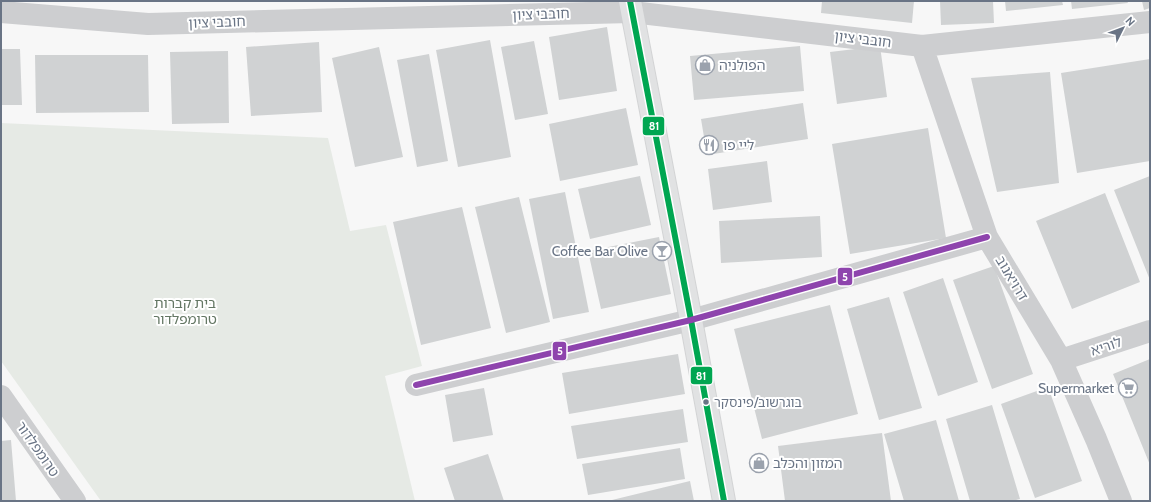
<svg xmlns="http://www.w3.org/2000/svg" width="1151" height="502" viewBox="0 0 1151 502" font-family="Cabin,'Noto Sans Hebrew',sans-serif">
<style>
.green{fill:#e6eae5}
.building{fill:#d0d2d3}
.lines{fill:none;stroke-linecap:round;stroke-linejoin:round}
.secondary-casing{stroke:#d3d4d5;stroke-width:24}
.street{stroke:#cdced0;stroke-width:22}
.secondary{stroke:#e1e2e3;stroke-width:22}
.bus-1-casing{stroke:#fff;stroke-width:9}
.bus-2-casing{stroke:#fff;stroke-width:9}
.bus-1{stroke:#00a651;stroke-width:6}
.bus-2{stroke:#8e44ad;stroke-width:6}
.bus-dot{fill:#697485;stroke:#fff;stroke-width:1.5}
.labels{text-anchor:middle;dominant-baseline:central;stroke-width:4;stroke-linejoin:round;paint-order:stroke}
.bus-label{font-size:13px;fill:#697485;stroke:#fff;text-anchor:start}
.street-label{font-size:14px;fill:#697485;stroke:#fff}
.poi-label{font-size:14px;fill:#697485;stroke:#fff;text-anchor:start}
.park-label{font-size:14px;fill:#647764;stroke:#fff}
.line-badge{stroke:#fff;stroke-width:1.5}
.badge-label{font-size:11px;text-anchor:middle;font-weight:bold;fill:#fff}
</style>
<rect width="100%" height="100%" fill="#f7f7f7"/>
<!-- green -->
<path class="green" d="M 1,123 L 328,138 L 350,231 L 386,225 L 422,366 L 385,376 L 415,501 L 101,501 L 1,361 Z"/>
<!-- building -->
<path class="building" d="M 822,1 L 914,1 L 912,23 L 821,13 Z
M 940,1 L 993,1 L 994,23 L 941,25 Z
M 1005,1 L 1062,1 L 1063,5 L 1006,11 Z
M 1071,1 L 1127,1 L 1128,3 L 1072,9 Z
M 1142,1 L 1150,1 L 1150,8 L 1144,10 Z
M 607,27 L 617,91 L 559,100 L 549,37 Z
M 490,40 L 511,157 L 458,167 L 436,50 Z
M 534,41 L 548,114 L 515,120 L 501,47 Z
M 319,42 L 322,112 L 251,116 L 246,47 Z
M 800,46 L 804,91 L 694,100 L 690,56 Z
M 880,46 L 887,97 L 837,104 L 830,52 Z
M 379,47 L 403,157 L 355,167 L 332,58 Z
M 1,49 L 20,49 L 22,105 L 1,105 Z
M 228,51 L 229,123 L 172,124 L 170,52 Z
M 429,54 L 448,161 L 417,167 L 397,60 Z
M 35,55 L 148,55 L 149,112 L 36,113 Z
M 1150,59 L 1150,161 L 1077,173 L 1061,73 Z
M 1050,72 L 1059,183 L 997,192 L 971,78 Z
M 803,103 L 808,139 L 707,155 L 701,119 Z
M 626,108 L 638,165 L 560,181 L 549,124 Z
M 928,128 L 946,238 L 850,254 L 832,144 Z
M 767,161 L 772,202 L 713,210 L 708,169 Z
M 640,176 L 651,225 L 590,239 L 578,189 Z
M 1150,176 L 1150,280 L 1114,190 Z
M 565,192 L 589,312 L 553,319 L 529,199 Z
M 1105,193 L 1140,282 L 1072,309 L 1036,221 Z
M 519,197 L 550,322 L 506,333 L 475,207 Z
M 462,207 L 491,328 L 421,345 L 393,222 Z
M 820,216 L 822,257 L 721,263 L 719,221 Z
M 659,237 L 671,294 L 601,309 L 588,251 Z
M 994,266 L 1033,374 L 992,389 L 953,280 Z
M 943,278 L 978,382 L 938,396 L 903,292 Z
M 889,297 L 922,408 L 879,420 L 847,309 Z
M 830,305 L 858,414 L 762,439 L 734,329 Z
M 678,354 L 685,394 L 569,414 L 562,373 Z
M 1150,359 L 1150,465 L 1113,374 Z
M 1048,387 L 1082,481 L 1035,498 L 1001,404 Z
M 484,388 L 493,435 L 453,442 L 445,395 Z
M 992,405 L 1020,499 L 1012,501 L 970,501 L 946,419 Z
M 683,409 L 688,442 L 577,459 L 571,426 Z
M 936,420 L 959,501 L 904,501 L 884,434 Z
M 882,433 L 891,501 L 785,501 L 778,446 Z
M 11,440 L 16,501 L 1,501 L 1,441 Z
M 680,448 L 685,479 L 588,495 L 582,464 Z
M 488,454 L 504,501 L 455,501 L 444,468 Z
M 690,481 L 694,501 L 612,501 L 612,500 Z"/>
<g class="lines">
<defs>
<path id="secondary" d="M 630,1 L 691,320 L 724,501"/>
</defs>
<!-- secondary casing -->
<use href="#secondary" class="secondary-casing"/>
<!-- street -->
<path class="street" d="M 1,12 L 148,24 L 632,12 L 922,46 L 1150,22
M 922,46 L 987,237 L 1061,360 L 1096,439 L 1121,501
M 1061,360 L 1150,331
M 416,385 L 691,320 L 987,237
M 1,396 L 75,501"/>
<!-- secondary -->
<use href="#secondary" class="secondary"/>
<defs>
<path id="bus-1" d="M 630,1 L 691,320 L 724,501"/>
<path id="bus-2" d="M 416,385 L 691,320 L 987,237"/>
</defs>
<!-- bus-1 casing -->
<use href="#bus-1" class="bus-1-casing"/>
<!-- bus-2 casing -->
<use href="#bus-2" class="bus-2-casing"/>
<!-- bus-1 -->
<use href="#bus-1" class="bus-1"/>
<!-- bus-2 -->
<use href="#bus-2" class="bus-2"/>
</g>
<!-- icons -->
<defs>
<symbol id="shop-ring" viewBox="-11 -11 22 22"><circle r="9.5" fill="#fff" stroke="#9ba2ad" stroke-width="1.5"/><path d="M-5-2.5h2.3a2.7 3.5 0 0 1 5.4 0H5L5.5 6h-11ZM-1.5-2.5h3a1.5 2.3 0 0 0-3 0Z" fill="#9ba2ad"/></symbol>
<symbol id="restaurant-ring" viewBox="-11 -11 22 22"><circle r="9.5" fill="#fff" stroke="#9ba2ad" stroke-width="1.5"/><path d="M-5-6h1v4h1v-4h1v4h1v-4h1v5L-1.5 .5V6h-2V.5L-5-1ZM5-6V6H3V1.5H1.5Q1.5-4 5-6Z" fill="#9ba2ad"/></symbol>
<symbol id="bar-ring" viewBox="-11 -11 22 22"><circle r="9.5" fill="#fff" stroke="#9ba2ad" stroke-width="1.5"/><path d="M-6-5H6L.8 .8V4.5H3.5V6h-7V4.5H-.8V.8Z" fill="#9ba2ad"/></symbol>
<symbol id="supermarket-ring" viewBox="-11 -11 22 22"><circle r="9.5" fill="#fff" stroke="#9ba2ad" stroke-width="1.5"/><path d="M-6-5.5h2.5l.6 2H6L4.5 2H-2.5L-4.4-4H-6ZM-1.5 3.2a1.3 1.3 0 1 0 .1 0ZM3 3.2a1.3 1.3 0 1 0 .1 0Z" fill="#9ba2ad"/></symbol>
</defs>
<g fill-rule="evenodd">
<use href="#shop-ring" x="694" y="54" width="22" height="22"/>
<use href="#restaurant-ring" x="698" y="134" width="22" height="22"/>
<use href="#bar-ring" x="651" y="240" width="22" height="22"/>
<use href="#supermarket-ring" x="1117" y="377" width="22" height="22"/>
<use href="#shop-ring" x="748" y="452" width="22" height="22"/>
</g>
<!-- markers -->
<circle class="bus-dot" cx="706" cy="402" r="3.5"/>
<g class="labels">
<!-- bus labels -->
<g class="bus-label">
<text x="714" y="402">בוגרשוב/פינסקר</text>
</g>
<!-- street labels -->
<g class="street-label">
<text transform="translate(541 14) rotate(-2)">חובבי ציון</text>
<text transform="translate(217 22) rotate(-2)">חובבי ציון</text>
<text transform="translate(863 39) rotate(7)">חובבי ציון</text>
<text transform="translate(1012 278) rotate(59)">דרויאנוב</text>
<text transform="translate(1106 346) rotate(-18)">לוריא</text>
<text transform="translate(38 449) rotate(55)">טרומפלדור</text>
</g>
<!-- poi labels -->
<g class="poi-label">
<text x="719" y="65">הפולניה</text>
<text x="723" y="145">ליי פו</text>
<text x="648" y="251" text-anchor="end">Coffee Bar Olive</text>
<text x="1114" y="388" text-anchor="end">Supermarket</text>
<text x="773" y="463">המזון והכלב</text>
</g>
<!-- park labels -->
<g class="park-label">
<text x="185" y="303">בית קברות<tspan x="185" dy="16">טרומפלדור</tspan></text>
</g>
</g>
<g class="line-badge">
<rect x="642" y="116" width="23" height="20" rx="4" fill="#00a651"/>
<rect x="837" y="267" width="16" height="19" rx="4" fill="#8e44ad"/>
<rect x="552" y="341" width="15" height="20" rx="4" fill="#8e44ad"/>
<rect x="690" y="366" width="23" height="19" rx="4" fill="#00a651"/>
</g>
<g class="badge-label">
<text x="654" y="130">81</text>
<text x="845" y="281">5</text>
<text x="560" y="355">5</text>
<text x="701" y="380">81</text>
</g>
<!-- border -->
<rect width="1151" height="502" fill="none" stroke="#697485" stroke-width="4"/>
<!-- north arrow -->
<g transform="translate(1123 28) rotate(48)" stroke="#ffffff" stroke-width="3" paint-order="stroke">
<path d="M0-3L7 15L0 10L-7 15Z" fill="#697485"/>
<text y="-6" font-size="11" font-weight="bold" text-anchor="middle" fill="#697485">N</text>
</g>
</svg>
